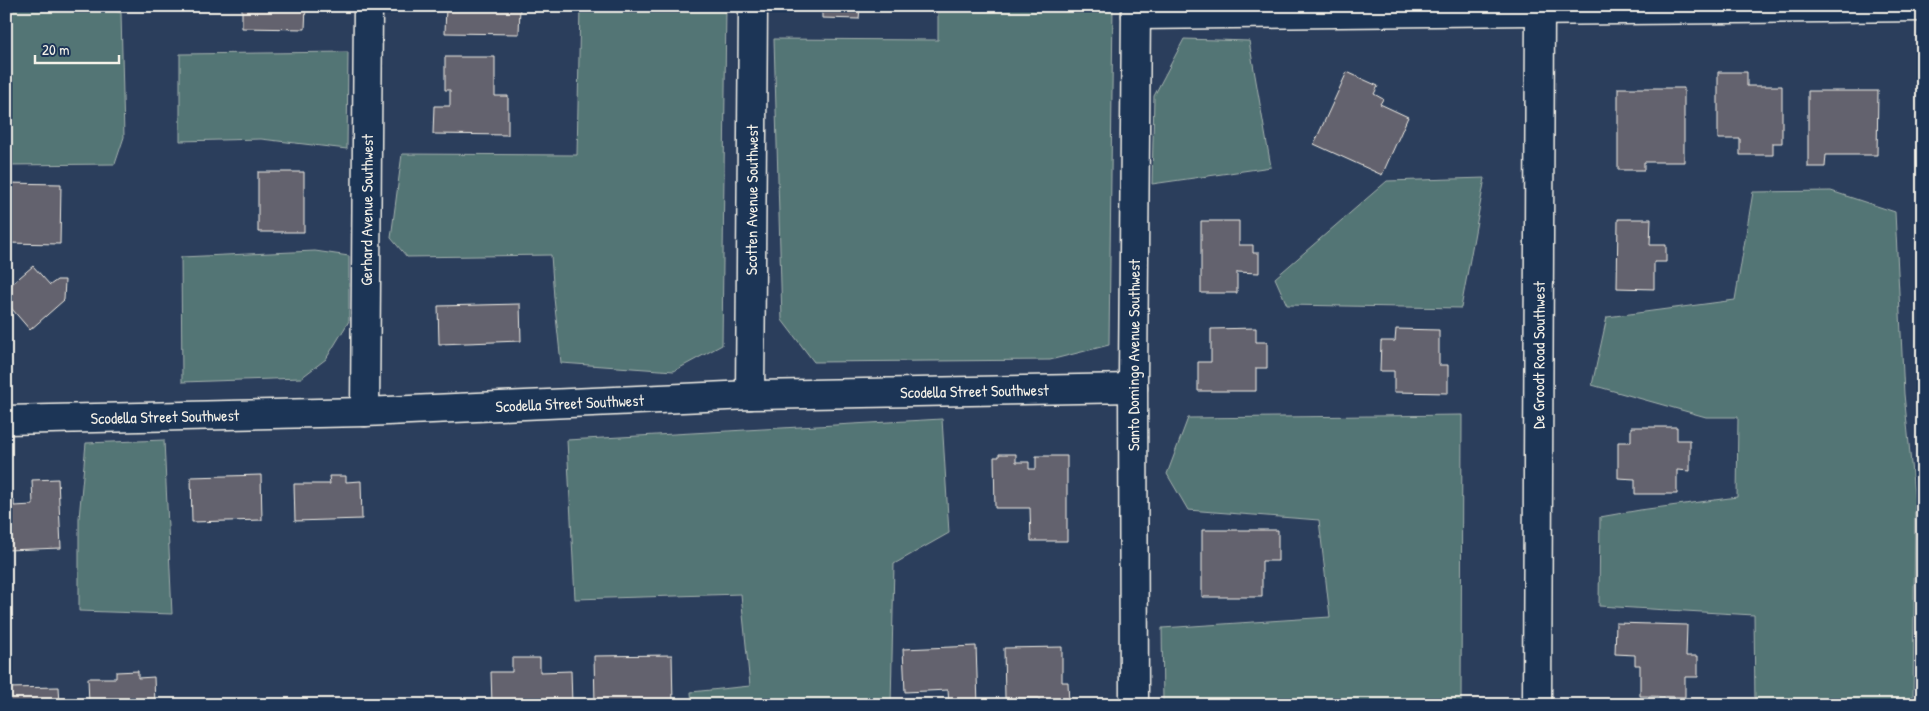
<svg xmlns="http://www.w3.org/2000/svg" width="1929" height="711" viewBox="0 0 1929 711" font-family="'Patrick Hand',sans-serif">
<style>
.green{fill:#537474;stroke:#a4b2ae}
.building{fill:#64626e;stroke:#f4f1e8}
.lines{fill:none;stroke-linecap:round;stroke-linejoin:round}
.minor-casing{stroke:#f4f1e8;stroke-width:31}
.tertiary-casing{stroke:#f4f1e8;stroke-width:31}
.minor{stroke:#1d3557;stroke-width:28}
.tertiary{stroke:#1d3557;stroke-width:28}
.labels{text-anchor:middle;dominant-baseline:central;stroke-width:4;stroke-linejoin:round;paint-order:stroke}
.street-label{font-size:16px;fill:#f4f1e8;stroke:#1d3557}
</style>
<rect width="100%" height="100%" fill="#2b3e5c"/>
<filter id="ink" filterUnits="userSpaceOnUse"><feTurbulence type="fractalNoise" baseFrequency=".02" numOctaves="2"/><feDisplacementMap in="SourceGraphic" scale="10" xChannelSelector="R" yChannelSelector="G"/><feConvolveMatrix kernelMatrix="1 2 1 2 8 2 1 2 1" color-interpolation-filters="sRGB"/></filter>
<g filter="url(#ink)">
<!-- green -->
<path class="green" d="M 6,6 L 98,6 L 121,13 L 124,137 L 115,164 L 6,165 Z
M 580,6 L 726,6 L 722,345 L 674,371 L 561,363 L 554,298 L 551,255 L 407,257 L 391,238 L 402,154 L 577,155 Z
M 938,6 L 1113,6 L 1109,345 L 1050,360 L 814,362 L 782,320 L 774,39 L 938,40 Z
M 1184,39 L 1249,41 L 1271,167 L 1152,184 L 1154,96 Z
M 348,52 L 347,149 L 261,139 L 180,141 L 180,54 Z
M 1485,178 L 1461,308 L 1287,305 L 1275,278 L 1387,181 Z
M 1831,191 L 1895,212 L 1904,394 L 1915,504 L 1913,705 L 1755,705 L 1754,615 L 1599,606 L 1600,517 L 1640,510 L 1737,497 L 1738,417 L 1706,417 L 1592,385 L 1607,317 L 1735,300 L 1753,192 Z
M 315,251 L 349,256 L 349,321 L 326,359 L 301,378 L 182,382 L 181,257 Z
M 1462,415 L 1461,705 L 1163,705 L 1162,628 L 1330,617 L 1319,520 L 1188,510 L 1167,474 L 1188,418 Z
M 942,419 L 949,533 L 894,564 L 891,705 L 692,705 L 691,692 L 750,686 L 741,594 L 575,599 L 567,440 Z
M 164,440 L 172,614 L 79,611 L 79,518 L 86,443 Z"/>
<!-- building -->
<path class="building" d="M 242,6 L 306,6 L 305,29 L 242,28 Z
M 446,6 L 520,6 L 519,34 L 445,33 Z
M 822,6 L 860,6 L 859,19 L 822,18 Z
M 445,57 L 495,57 L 495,96 L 508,96 L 508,135 L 433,134 L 434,106 L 450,106 L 450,90 L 445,90 Z
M 1347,72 L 1378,86 L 1374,94 L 1383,99 L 1380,104 L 1408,117 L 1382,175 L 1314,144 Z
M 1718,72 L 1747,72 L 1747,86 L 1782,86 L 1782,143 L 1773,143 L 1773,155 L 1740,155 L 1740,139 L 1718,139 Z
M 1618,88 L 1684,88 L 1684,162 L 1644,162 L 1644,170 L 1618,170 Z
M 1808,91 L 1878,91 L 1877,155 L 1826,155 L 1825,167 L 1808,167 Z
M 258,172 L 304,172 L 304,232 L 258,232 Z
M 6,183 L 61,184 L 60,244 L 6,243 Z
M 1618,219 L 1651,219 L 1650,245 L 1666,245 L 1666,262 L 1654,262 L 1654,289 L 1617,288 Z
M 1201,221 L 1239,221 L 1239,245 L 1253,245 L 1253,253 L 1259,253 L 1259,273 L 1237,272 L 1237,293 L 1201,293 Z
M 33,266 L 50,285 L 57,280 L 65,280 L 64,300 L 30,330 L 6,302 L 6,289 Z
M 520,304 L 521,341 L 439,344 L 438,306 Z
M 1256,328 L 1256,342 L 1267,342 L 1267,368 L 1256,368 L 1256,391 L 1198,391 L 1198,362 L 1211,362 L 1211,329 Z
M 1396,329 L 1439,330 L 1439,365 L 1448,365 L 1448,393 L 1394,392 L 1394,371 L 1380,371 L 1381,341 L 1395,341 Z
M 1631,427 L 1677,427 L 1677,440 L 1690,440 L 1690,471 L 1677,470 L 1677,494 L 1635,494 L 1635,479 L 1618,478 L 1618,442 L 1631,442 Z
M 999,454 L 1016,454 L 1016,462 L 1029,462 L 1029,469 L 1036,469 L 1036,456 L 1067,456 L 1067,541 L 1031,541 L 1030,508 L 995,508 L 994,457 L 999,457 Z
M 261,475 L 262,520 L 192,522 L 191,477 Z
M 329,476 L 346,476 L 346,482 L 361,481 L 362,519 L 295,521 L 294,484 L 330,484 Z
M 58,479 L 61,548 L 6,550 L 6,500 L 14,500 L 14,506 L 33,505 L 32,480 Z
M 1202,530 L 1278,530 L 1278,561 L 1262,561 L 1262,597 L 1202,597 Z
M 1616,623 L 1687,625 L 1686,656 L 1698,656 L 1698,677 L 1685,677 L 1685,697 L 1640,696 L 1640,665 L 1635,665 L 1635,655 L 1615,654 Z
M 976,646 L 978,705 L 949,705 L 948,690 L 905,692 L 903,649 Z
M 1062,647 L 1062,682 L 1068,682 L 1069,705 L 1039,705 L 1039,698 L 1005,698 L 1004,648 Z
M 672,655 L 673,705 L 595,705 L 594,656 Z
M 512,658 L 540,658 L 540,672 L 571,671 L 572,705 L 492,705 L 491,672 L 512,672 Z
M 138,671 L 138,678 L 154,677 L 155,705 L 89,705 L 88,678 L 116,678 L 116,672 Z
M 59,687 L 60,705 L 6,705 L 6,688 Z"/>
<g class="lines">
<defs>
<g id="minor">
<path d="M 1136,15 L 1923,7"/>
<path id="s1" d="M 750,395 L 753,6"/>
<path id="s2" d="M 365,412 L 368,6"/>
<path id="s3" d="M 6,420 L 365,412 L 750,395 L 1133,388"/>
<path id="s4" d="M 1134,705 L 1133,379 L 1136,6"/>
</g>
<g id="tertiary">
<path id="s5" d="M 1537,705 L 1540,6"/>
</g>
</defs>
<!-- minor casing -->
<use href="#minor" class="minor-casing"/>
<!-- tertiary casing -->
<use href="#tertiary" class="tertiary-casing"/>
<!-- minor -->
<use href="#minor" class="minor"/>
<!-- tertiary -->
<use href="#tertiary" class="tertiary"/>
</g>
</g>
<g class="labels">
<!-- street labels -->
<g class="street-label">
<text stroke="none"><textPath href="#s1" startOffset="195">Scotten Avenue Southwest</textPath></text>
<text stroke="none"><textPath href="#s2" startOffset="202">Gerhard Avenue Southwest</textPath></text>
<text stroke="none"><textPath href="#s4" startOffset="350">Santo Domingo Avenue Southwest</textPath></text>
<text stroke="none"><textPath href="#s5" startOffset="350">De Groodt Road Southwest</textPath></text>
<text stroke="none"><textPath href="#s3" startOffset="969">Scodella Street Southwest</textPath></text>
<text stroke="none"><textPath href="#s3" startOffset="564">Scodella Street Southwest</textPath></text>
<text stroke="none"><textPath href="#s3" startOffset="159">Scodella Street Southwest</textPath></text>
</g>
</g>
<!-- margin -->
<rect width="1929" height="711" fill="none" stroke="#1d3557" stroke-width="25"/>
<rect x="12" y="12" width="1904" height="686" fill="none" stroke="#f4f1e8" stroke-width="2" filter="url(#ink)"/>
<!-- scale -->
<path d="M35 55v8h84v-8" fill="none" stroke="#f4f1e8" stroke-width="2.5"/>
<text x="42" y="55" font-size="15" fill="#f4f1e8" stroke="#1d3557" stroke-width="4" paint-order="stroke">20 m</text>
</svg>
